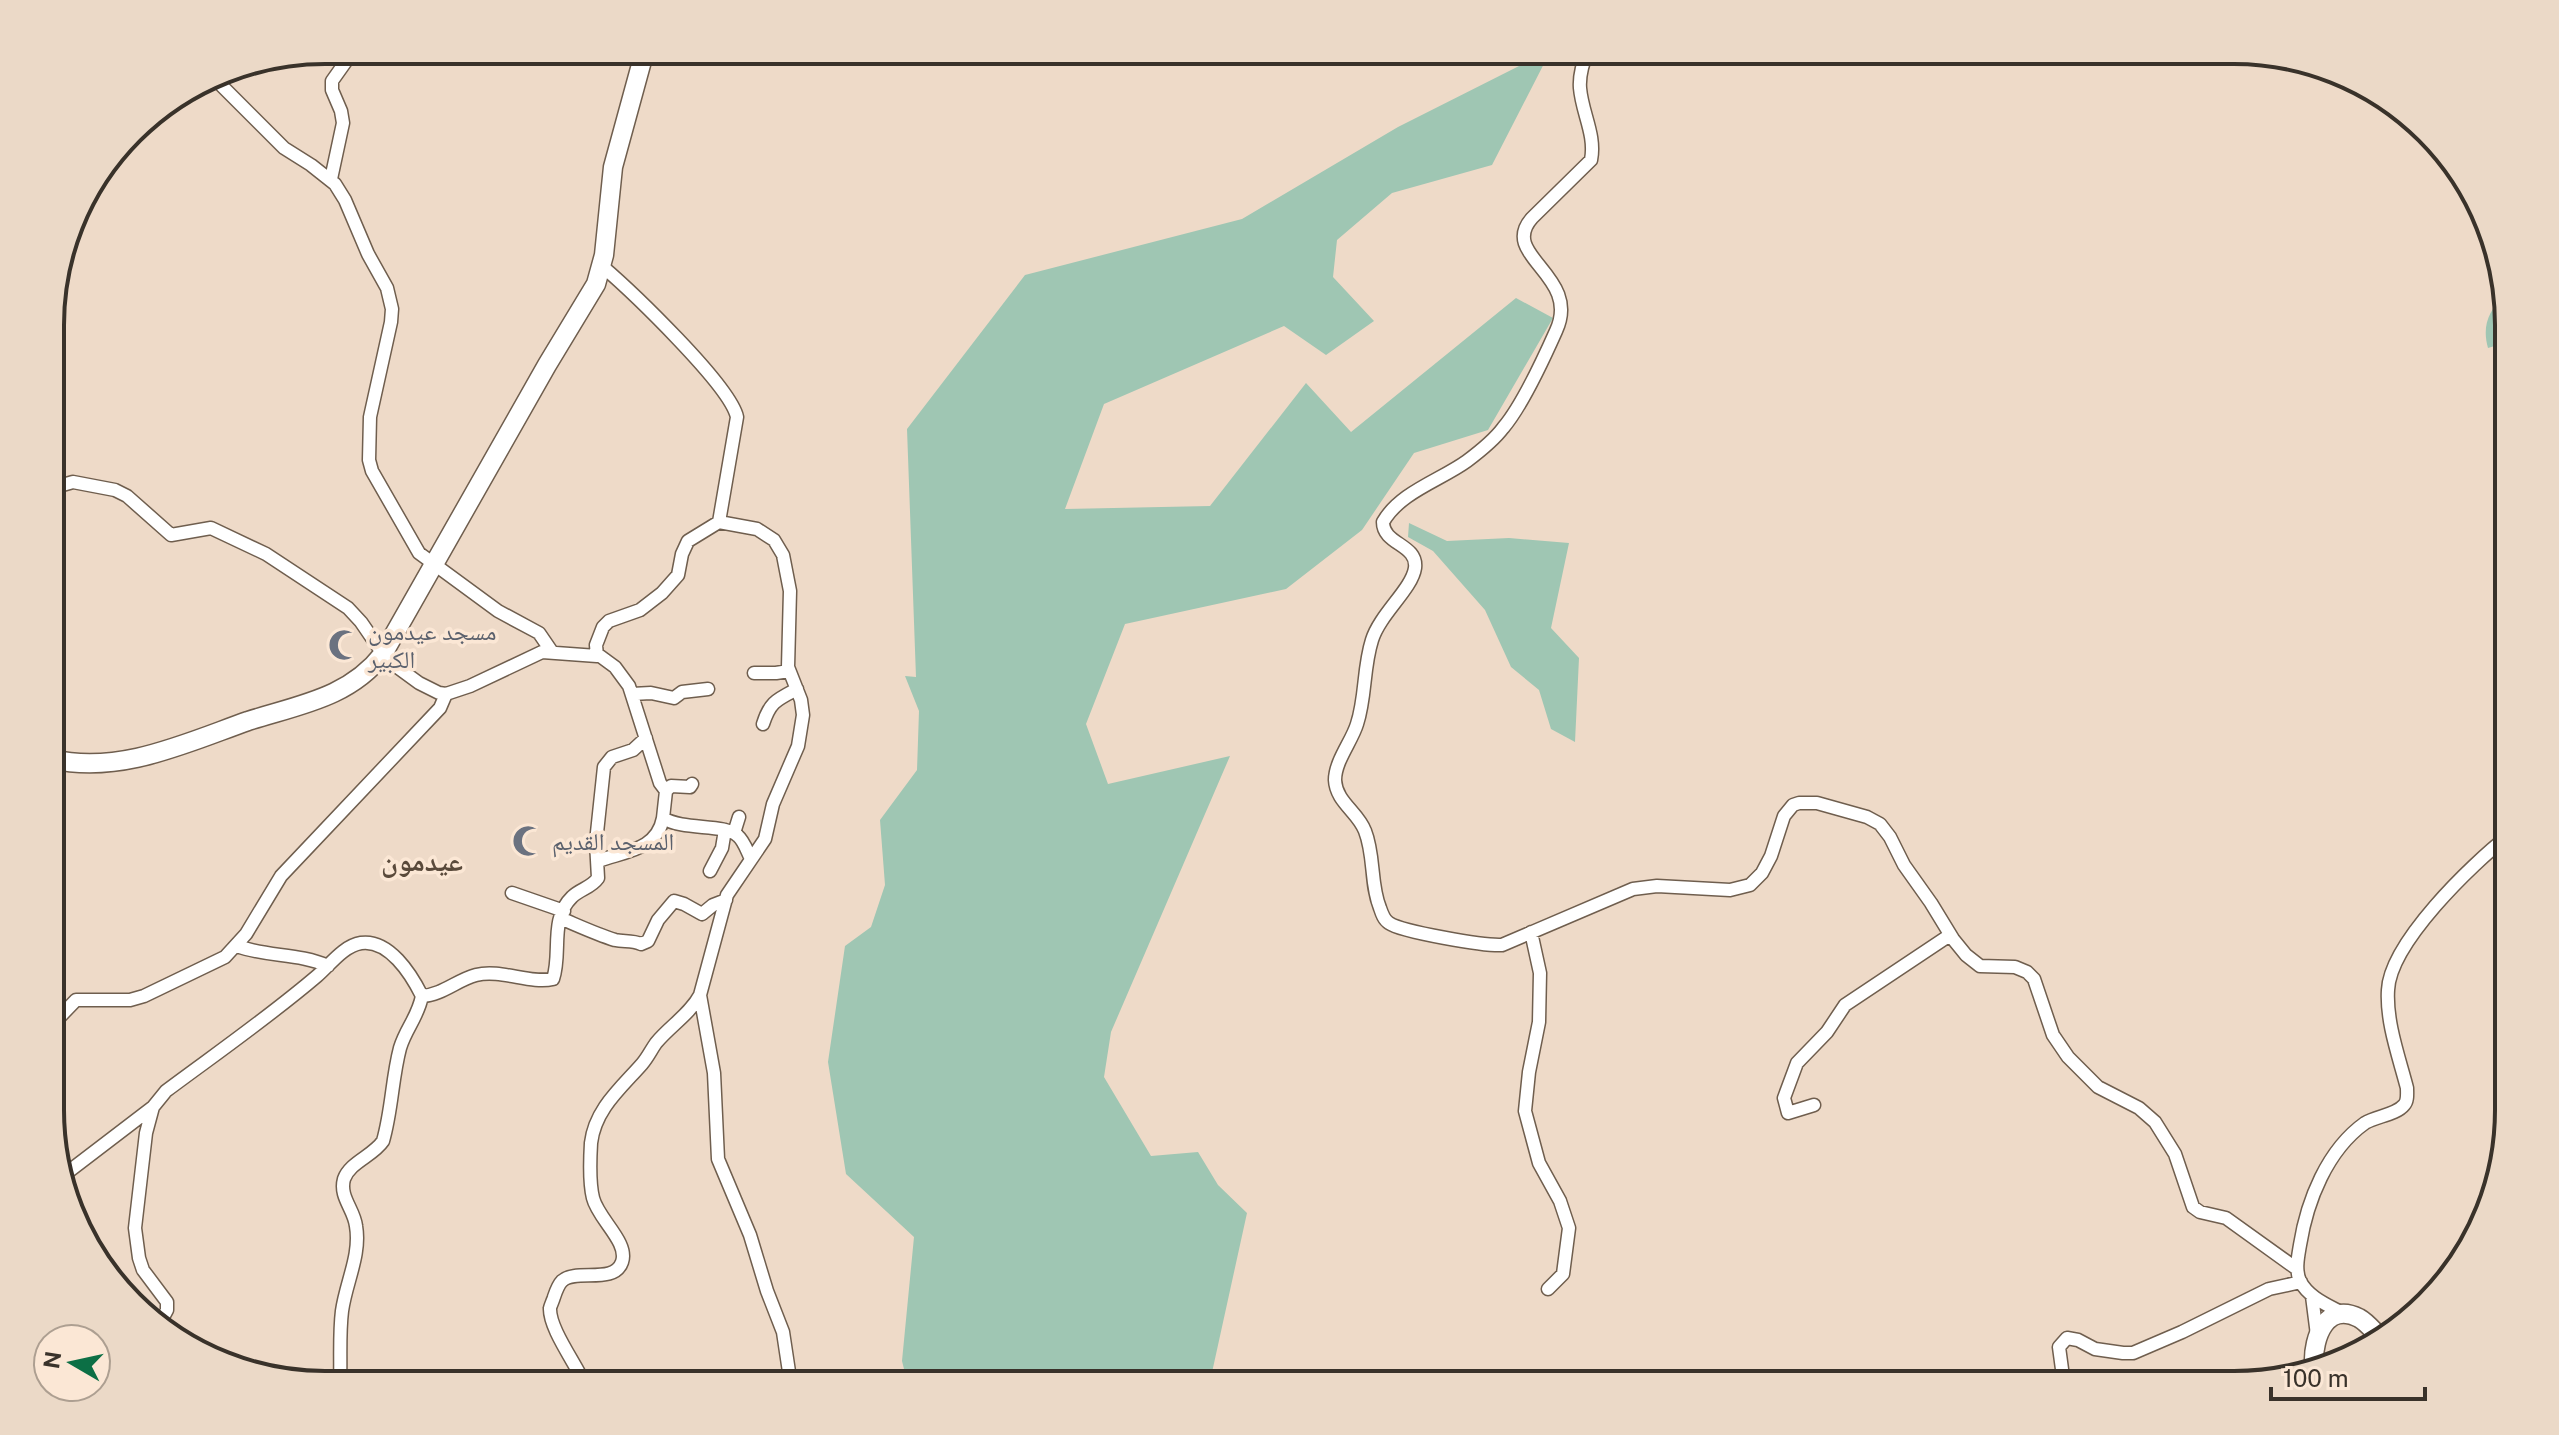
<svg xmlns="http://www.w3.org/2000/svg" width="2559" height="1435" viewBox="0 0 2559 1435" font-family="'Public Sans','Noto Naskh Arabic',sans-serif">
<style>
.green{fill:#9fc6b3}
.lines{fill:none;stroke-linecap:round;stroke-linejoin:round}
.street-casing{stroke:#6f5e4e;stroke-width:15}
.secondary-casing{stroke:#6f5e4e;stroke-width:21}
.street{stroke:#fff;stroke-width:12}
.secondary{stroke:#fff;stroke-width:18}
.labels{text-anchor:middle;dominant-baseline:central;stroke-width:7;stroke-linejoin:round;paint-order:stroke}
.worship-label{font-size:24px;fill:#5b616d;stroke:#fbe7d5;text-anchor:start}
.quarter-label{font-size:28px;font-weight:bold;fill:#5a4a3b;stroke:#fbe7d5}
.rim{fill:none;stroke:#39322a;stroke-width:4}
</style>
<rect width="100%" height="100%" fill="#eedac8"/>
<!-- green -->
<path class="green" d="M 1551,50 L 1492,165 L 1392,193 L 1337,240 L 1333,277 L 1374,321 L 1326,355 L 1284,326 L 1104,404 L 1065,509 L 1210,506 L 1306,383 L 1351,432 L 1516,298 L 1553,318 L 1488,430 L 1414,453 L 1362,530 L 1286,589 L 1125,624 L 1086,724 L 1108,784 L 1230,756 L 1111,1032 L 1104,1077 L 1151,1156 L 1198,1152 L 1218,1185 L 1247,1213 L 1211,1377 L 1205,1385 L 908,1385 L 902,1361 L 914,1237 L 846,1174 L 828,1062 L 845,946 L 871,927 L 885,885 L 880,820 L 917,770 L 919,711 L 905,676 L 916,677 L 907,429 L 1025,275 L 1242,219 L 1398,127 Z
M 2505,296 L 2508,307 L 2508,342 L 2488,348 C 2482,327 2488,310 2505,296 Z
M 1409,523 L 1447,541 L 1509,538 L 1569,543 L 1551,628 L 1579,658 L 1575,742 L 1551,729 L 1539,690 L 1511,667 L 1485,610 L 1433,551 L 1408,537 Z"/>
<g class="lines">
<defs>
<path id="street" d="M 1588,50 C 1583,62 1579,75 1580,88 C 1582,113 1596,135 1591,160 L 1532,218 C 1498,256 1582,275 1556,331 C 1544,358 1522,406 1503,428 C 1494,440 1479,452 1467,461 C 1441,480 1400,492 1383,522 C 1383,545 1418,544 1415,568 C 1412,589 1380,614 1372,640 C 1363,668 1366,697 1357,724 C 1352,741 1335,761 1335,780 C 1336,802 1358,812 1365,831 C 1375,856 1370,884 1380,908 C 1382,914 1384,920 1389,923 C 1402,932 1485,946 1502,945 L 1633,889 L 1657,886 L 1730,890 L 1750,885 L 1762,873 L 1771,856 L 1784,816 L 1793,805 L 1799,803 L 1817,803 L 1867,817 L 1880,824 L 1890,837 L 1904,865 L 1931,903 L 1953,939 L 1966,955 L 1980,966 L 2015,967 L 2027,972 L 2034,979 L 2053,1035 L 2068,1057 L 2098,1087 L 2139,1108 L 2155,1122 L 2175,1154 L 2193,1207 L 2200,1212 L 2226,1218 L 2297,1269
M 212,76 L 284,148 L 311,165 L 335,184 L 345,200 L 368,254 L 387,288 L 392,309 L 391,322 L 370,417 L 369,460 L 372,471 L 419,553 L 498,611 L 539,633 L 552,652
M 331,179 L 343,123 L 341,111 L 332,90 L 332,81 L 354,50
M 52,488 L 73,482 L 115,490 L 127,496 L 171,535 L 211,528 L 266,554 L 348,608 L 361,622 L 383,654 L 393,664 L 419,683 L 439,693 L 446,694 L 470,686 L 542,652 L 597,656 L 596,645 L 603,627 L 609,621 L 640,610 L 662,593 L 678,575 L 682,554 L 688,541 L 719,522 L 737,417 C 730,385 630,290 602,266
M 719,522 L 757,529 L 774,540 L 783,555 L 790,591 L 788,667 L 801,700 L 803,715 L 798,746 L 773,804 L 765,839 L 727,895 L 700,995 L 714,1073 L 718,1159 L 750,1235 L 767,1291 L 783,1332 L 791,1385
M 597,656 L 600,656 L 615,667 L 629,686 L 660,783 L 666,791 L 663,818 C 684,831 724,823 738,836 C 744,841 747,851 751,859
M 754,673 L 776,673 L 789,671
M 632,694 L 651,693 L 674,698 L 682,692 L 708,689
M 763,724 C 770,702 776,700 797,689
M 52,739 L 58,760
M 666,791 L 671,786 L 690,787 L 692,784
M 734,833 L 739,817
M 598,861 C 626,851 657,850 663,818
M 710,871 L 722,848 L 725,830
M 512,893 L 564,911
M 560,918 C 579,926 596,934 615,940 C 624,942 632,940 641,944 L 648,941 L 658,920 L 674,901 L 684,904 L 702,914 L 713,905 L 726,900
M 1531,932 L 1540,973 L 1539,1022 L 1529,1072 L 1525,1111 L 1539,1163 L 1560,1201 L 1569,1228 L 1563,1274 L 1548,1289
M 237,946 C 267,957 299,953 328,966
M 52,1025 L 76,1000 L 130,1000 L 144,996 L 225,957 L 246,934 L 281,876 L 440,708 L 446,694
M 1814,1105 L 1788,1113 L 1784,1098 L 1797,1063 L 1827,1032 L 1845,1005 L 1950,935
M 64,1175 L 153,1107
M 2312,1296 L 2317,1335
M 2344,1314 C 2328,1305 2309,1298 2300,1281 C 2295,1270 2298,1257 2300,1245 C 2307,1201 2327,1150 2365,1123 C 2376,1116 2396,1115 2404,1105 C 2408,1101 2407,1093 2407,1088 C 2399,1057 2386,1022 2388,990 C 2390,943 2472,864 2508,836
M 160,1323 L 167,1310 L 167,1302 L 143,1270 L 139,1258 L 135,1228 L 146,1133 L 153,1107 L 166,1091 C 217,1053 269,1017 317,976 C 330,965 343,946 361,943 C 389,939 411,974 422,996 C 442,995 457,980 476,975 C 501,969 530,984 553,979 C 562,954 549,919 572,897 C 580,889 591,888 598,878 L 596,842 L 604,767 L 612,757 L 633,750 L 646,738
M 2064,1384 L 2059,1347 L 2067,1338 L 2078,1340 L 2095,1349 L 2123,1353 L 2133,1353 L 2182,1332 L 2269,1289 L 2301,1282
M 340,1385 C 341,1361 339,1335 342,1311 C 346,1282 361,1255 356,1226 C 354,1209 339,1197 344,1179 C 350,1162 373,1156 383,1141 C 392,1110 392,1078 400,1048 C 406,1028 418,1017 422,996
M 585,1385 C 577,1365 549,1329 550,1308 C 550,1307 554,1298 554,1297 C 556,1291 558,1285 562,1281 C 576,1268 614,1285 622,1262 C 629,1242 598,1219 593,1198 C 589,1182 590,1160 591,1143 C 595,1109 621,1088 642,1064 C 648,1057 651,1050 656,1043 C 670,1026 690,1014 700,995"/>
<path id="secondary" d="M 1202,50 C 1230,55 1254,58 1281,50
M 52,759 C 119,775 186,743 248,721 C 298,705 349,698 383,654 L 547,365 L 596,284 L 604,255 L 613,167 L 645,50
M 2314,1363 C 2313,1338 2326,1301 2359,1318 C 2368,1323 2375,1333 2383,1340"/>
</defs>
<!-- street casing -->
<use href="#street" class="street-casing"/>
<!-- secondary casing -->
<use href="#secondary" class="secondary-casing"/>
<!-- street -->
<use href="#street" class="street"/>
<!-- secondary -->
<use href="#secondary" class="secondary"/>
</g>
<!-- icons -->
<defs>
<symbol id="mosque-bare" viewBox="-9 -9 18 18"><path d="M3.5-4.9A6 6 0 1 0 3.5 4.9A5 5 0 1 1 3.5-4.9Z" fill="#6b7280" stroke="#fbe7d5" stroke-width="2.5" paint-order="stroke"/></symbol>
</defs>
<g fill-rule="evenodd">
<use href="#mosque-bare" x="322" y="623" width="44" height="44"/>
<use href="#mosque-bare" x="506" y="819" width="44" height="44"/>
</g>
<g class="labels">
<!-- worship labels -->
<g class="worship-label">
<text x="368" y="631">مسجد عيدمون<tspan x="368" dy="28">الكبير</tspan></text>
<text x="552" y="841">المسجد القديم</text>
</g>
<!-- quarter labels -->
<g class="quarter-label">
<text x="422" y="860">عيدمون</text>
</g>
</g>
<!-- crop -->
<path d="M0 0H2559V1435H0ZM325 64H2234A261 261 0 0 1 2495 325V1110A261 261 0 0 1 2234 1371H325A261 261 0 0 1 64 1110V325A261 261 0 0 1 325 64Z" fill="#ebd9c7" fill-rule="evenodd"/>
<path class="rim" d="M325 64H2234A261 261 0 0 1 2495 325V1110A261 261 0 0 1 2234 1371H325A261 261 0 0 1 64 1110V325A261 261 0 0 1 325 64Z"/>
<!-- north arrow -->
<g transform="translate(72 1363) rotate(279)"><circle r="38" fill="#fbe7d5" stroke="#ad9f91" stroke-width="2"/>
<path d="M0-6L14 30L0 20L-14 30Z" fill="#0c6f45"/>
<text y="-12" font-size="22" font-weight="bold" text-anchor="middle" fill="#39322a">N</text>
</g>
<!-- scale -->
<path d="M2271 1387v12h154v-12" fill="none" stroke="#39322a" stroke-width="4"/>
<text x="2283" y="1387" font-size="24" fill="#39322a" stroke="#fbe7d5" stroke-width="6" paint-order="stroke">100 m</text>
</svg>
